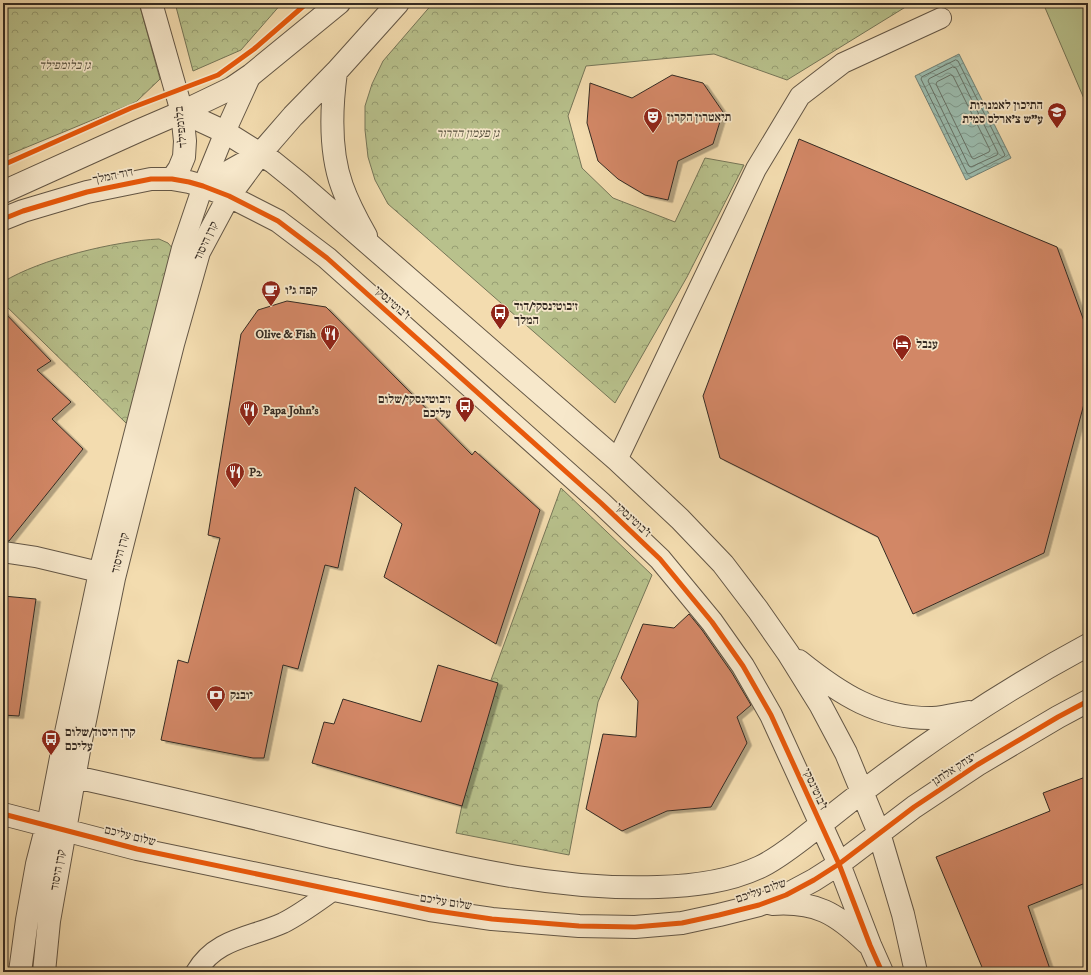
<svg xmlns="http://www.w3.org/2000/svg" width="1091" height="975" viewBox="0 0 1091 975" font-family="'IM FELL DW Pica','Frank Ruhl Libre',serif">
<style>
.park{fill:url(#park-crowns);stroke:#767658}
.pitch{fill:#b8c18c;stroke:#767658}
.water{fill:url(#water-waves);stroke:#728176}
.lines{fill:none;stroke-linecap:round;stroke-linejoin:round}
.shore{stroke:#687368;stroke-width:1}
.building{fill:#d28766;stroke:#352b23;filter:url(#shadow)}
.service-casing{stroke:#645746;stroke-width:22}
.minor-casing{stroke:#645746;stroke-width:24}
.tertiary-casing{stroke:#645746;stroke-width:24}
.service{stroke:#f7e8cb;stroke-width:20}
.minor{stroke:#f7e8cb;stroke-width:22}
.tertiary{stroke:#f7e8cb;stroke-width:22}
.cycleway-casing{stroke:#f7e8cb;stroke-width:8}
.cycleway{stroke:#e8590c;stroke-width:5}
.labels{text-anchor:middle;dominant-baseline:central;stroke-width:3.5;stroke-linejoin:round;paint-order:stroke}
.park-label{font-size:12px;font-style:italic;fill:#56503d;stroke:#f7e8cb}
.poi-label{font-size:12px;font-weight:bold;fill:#352b23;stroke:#f7e8cb;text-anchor:start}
.street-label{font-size:12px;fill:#352b23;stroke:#f7e8cb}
</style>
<defs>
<pattern id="park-crowns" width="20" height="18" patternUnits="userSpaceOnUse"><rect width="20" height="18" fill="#b8c18c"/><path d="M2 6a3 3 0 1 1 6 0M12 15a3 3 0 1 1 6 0" fill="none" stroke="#969d72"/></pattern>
<pattern id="water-waves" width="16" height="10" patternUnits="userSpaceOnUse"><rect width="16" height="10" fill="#9bbbad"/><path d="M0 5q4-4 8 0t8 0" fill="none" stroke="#7f988c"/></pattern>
<filter id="shadow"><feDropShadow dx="4.5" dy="2.5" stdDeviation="0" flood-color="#0004"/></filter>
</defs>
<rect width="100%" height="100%" fill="#f3dcaf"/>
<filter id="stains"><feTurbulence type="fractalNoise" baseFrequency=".005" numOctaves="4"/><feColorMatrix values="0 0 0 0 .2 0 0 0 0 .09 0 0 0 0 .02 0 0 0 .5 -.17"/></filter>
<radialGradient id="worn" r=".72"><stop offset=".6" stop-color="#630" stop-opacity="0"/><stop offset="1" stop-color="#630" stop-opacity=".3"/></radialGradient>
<!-- park -->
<path class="park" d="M 3,3 L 139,3 L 160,79 L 136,102 L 3,157 Z
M 175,3 L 282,3 L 241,50 L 193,71 Z
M 433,3 L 912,3 L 787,80 L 714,54 L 586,66 L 568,116 L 582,168 L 613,198 L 675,222 L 705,158 L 744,165 L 687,277 L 615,403 L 388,204 L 375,180 L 368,157 L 365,130 L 365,106 L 372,84 L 383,61 Z
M 159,239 L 168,243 L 174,250 L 127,424 L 3,303 L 3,282 C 40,259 115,241 159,239 Z
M 561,488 L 652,575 L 598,702 L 569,855 L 456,833 L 487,691 Z"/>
<!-- pitch -->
<path class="pitch" d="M 1043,3 L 1088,3 L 1088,108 Z"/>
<!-- water -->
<path class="water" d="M 959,54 L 1011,158 L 966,180 L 915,76 Z"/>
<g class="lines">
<!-- shore -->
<path class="shore" d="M 956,60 L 958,61 L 1005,155 L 1003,157 L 969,174 L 967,173 L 921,79 L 922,77 Z
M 953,67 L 956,68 L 998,153 L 997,155 L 971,167 L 969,166 L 928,81 L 929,79 Z
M 951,75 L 953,76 L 990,150 L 989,152 L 974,159 L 972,158 L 936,84 L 937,82 Z"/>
</g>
<!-- building -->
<path class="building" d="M 672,75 L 703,83 L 723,112 L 713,144 L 678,161 L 668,200 L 645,195 L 618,179 L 598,161 L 587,123 L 590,83 L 632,98 Z
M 799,139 L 1057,247 L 1088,332 L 1088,389 L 1044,553 L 913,614 L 878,537 L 720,458 L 703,396 Z
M 287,301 L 326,307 L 472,455 L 475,451 L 540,510 L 496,644 L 384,577 L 402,524 L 355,487 L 338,568 L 325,565 L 298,669 L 283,665 L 264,758 L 253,758 L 161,740 L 178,660 L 188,663 L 220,538 L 208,535 L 241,334 L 258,310 Z
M 3,311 L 51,361 L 37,370 L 71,402 L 52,419 L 83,449 L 9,541 L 3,541 Z
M 3,596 L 36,599 L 19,716 L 3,715 Z
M 689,614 L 702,630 L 732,673 L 751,705 L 737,717 L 747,743 L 711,807 L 667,811 L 622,831 L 586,809 L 603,734 L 636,737 L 638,701 L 621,678 L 643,624 L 674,628 Z
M 438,665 L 498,683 L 462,806 L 312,763 L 324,722 L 334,724 L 343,699 L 421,722 Z
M 1088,776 L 1088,882 L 1028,906 L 1051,972 L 984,972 L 936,857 L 1050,811 L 1043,793 Z"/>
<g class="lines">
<defs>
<path id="service" d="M 617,460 L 756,169 L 800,96 L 843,63 L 941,18
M 3,552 L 36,557 L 99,572
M 47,825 L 63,742 L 99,572 L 182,248 L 203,186 L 225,132 L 251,75
M 196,972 C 216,938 250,938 283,923 C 301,914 318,901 335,889"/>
<path id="minor" d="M 151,3 L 182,112 L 185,141 L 184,157 L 179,169 L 172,179"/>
<path id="tertiary" d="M 336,72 C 331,109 329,150 342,186 C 348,203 357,220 366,236
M 182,112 L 225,132 L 273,162 L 299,183 L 617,460 L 680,519 L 723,564 L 758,610 L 788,653 L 821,706 L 846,753 L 879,833 L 903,914 L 916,972
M 203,186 L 260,154 L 293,116 L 336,72 L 398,3
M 3,192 L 138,131 L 182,112 L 232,88 L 251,75 L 339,3
M 3,219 L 23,211 L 87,192 L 151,179 L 172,179 L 189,182 L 203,186 L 229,196 L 278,221 L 327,258 L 601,503 L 660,559 L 712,622 L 743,666 L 771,715 L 839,864 L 870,945 L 882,972
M 799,661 C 840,694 878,719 933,718 C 945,717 957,714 969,712
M 75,777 C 161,796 247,816 332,837 C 441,862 545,891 658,887 C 693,886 728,882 760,867 C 773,861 785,852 797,843 C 819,826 840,809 862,792 C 934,737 1008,688 1088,645
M 3,814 L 137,849 L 430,910 L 492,919 L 579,926 L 635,927 L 682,923 L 719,915 L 759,905 L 786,895 L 814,880 L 839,864 L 914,807 L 977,765 L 1058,717 L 1088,701
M 772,904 C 816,901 836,913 867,943
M 20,972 L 27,920 L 37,864 L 47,825 L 54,813
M 44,972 L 49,921 L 80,745 L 114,578 L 173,344 L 199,252 L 229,196 L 260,154"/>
</defs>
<!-- service casing -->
<use href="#service" class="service-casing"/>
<!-- minor casing -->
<use href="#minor" class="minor-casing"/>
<!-- tertiary casing -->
<use href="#tertiary" class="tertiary-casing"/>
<!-- service -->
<use href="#service" class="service"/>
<!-- minor -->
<use href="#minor" class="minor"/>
<!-- tertiary -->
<use href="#tertiary" class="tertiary"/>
<defs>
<path id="cycleway" d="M 3,165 L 131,108 L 218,75 L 254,49 L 307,3
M 3,219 L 23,211 L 87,192 L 151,179 L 172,179 L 189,182 L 203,186 L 229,196 L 278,221 L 327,258 L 601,503 L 660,559 L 712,622 L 743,666 L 771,715 L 839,864 L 870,945 L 882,972
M 3,814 L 137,849 L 430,910 L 492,919 L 579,926 L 635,927 L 682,923 L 719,915 L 759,905 L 786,895 L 814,880 L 839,864 L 914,807 L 977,765 L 1058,717 L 1088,701"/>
</defs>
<!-- cycleway casing -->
<use href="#cycleway" class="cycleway-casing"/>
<!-- cycleway -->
<use href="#cycleway" class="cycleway"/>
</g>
<!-- icons -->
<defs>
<symbol id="school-pin" viewBox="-11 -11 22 30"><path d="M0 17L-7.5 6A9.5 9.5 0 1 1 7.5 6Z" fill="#8f2418" stroke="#f7e8cb"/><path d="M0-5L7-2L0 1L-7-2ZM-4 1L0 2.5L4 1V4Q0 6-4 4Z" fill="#fff"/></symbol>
<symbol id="theatre-pin" viewBox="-11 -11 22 30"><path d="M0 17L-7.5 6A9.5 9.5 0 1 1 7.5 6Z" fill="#8f2418" stroke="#f7e8cb"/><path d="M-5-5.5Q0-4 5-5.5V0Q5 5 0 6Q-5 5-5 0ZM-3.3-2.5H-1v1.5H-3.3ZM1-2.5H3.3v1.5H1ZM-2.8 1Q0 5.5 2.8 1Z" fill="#fff"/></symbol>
<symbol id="cafe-pin" viewBox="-11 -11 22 30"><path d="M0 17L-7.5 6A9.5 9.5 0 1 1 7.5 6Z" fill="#8f2418" stroke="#f7e8cb"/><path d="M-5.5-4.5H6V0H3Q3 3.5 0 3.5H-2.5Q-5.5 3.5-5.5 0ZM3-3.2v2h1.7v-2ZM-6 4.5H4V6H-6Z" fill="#fff"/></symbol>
<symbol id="bus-pin" viewBox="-11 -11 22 30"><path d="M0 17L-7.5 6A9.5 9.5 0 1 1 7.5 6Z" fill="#8f2418" stroke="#f7e8cb"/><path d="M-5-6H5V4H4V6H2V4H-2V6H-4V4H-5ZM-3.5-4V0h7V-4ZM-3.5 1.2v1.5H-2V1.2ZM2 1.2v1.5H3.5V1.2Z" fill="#fff"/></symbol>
<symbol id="restaurant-pin" viewBox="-11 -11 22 30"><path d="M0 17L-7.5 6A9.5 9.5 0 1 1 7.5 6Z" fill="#8f2418" stroke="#f7e8cb"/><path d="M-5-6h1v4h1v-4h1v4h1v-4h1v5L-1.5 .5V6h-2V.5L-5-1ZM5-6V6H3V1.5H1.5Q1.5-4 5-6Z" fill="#fff"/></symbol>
<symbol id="hotel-pin" viewBox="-11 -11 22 30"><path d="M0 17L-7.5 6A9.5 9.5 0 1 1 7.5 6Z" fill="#8f2418" stroke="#f7e8cb"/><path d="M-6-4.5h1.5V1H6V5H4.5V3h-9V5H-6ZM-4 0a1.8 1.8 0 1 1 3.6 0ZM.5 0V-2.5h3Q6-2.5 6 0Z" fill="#fff"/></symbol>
<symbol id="bank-pin" viewBox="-11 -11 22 30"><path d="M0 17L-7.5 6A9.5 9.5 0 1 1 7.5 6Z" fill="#8f2418" stroke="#f7e8cb"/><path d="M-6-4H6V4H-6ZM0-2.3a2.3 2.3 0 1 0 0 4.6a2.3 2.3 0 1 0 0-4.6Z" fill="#fff"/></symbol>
</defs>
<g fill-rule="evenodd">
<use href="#school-pin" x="1046" y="101" width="22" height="30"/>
<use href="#theatre-pin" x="642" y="106" width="22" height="30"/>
<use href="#cafe-pin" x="260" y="279" width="22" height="30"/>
<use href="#bus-pin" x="489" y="302" width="22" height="30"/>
<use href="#restaurant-pin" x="319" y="323" width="22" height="30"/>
<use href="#hotel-pin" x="891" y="333" width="22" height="30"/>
<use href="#bus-pin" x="454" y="395" width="22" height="30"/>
<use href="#restaurant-pin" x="238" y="399" width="22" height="30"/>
<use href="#restaurant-pin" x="224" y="461" width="22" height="30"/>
<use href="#bank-pin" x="205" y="684" width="22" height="30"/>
<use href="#bus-pin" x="40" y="728" width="22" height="30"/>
</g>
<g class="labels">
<!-- park labels -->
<g class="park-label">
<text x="65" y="65">גן בלומפילד</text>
<text x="468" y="133">גן פעמון הדרור</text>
</g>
<!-- poi labels -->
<g class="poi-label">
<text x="1043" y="105" text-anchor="end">התיכון לאמנויות<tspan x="1043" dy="14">ע"ש צ'ארלס סמית</tspan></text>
<text x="667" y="117">תיאטרון הקרון</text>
<text x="285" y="290">קפה ג'ו</text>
<text x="514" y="306">ז׳בוטינסקי/דוד<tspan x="514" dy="14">המלך</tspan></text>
<text x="316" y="334" text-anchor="end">Olive &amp; Fish</text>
<text x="916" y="344">ענבל</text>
<text x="451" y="399" text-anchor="end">ז׳בוטינסקי/שלום<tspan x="451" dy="14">עליכם</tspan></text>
<text x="263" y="410">Papa John's</text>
<text x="249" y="472">P2</text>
<text x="230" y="695">יובנק</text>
<text x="65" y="732">קרן היסוד/שלום<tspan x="65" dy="14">עליכם</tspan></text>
</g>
<!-- street labels -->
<g class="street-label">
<text transform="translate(181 127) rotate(-96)">בלומפילד</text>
<text transform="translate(113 176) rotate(-12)">דוד המלך</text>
<text transform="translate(206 241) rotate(-65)">קרן היסוד</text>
<text transform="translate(392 303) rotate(42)">ז'בוטינסקי</text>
<text transform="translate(633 520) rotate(43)">ז'בוטינסקי</text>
<text transform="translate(120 553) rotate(-76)">קרן היסוד</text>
<text transform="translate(954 769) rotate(-33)">יצחק אלחנן</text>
<text transform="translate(815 789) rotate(65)">ז'בוטינסקי</text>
<text transform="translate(130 836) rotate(14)">שלום עליכם</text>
<text transform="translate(58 870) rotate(-80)">קרן היסוד</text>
<text transform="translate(761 891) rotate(-19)">שלום עליכם</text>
<text transform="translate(446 902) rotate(9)">שלום עליכם</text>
</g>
</g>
<!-- margin -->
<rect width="1091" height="975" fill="none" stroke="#f3dcaf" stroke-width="16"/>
<rect x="4" y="4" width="1083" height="967" fill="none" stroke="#352b23" stroke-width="2"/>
<rect x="8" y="8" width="1075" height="959" fill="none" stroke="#352b23"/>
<rect width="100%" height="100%" filter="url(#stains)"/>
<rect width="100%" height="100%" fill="url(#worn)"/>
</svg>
